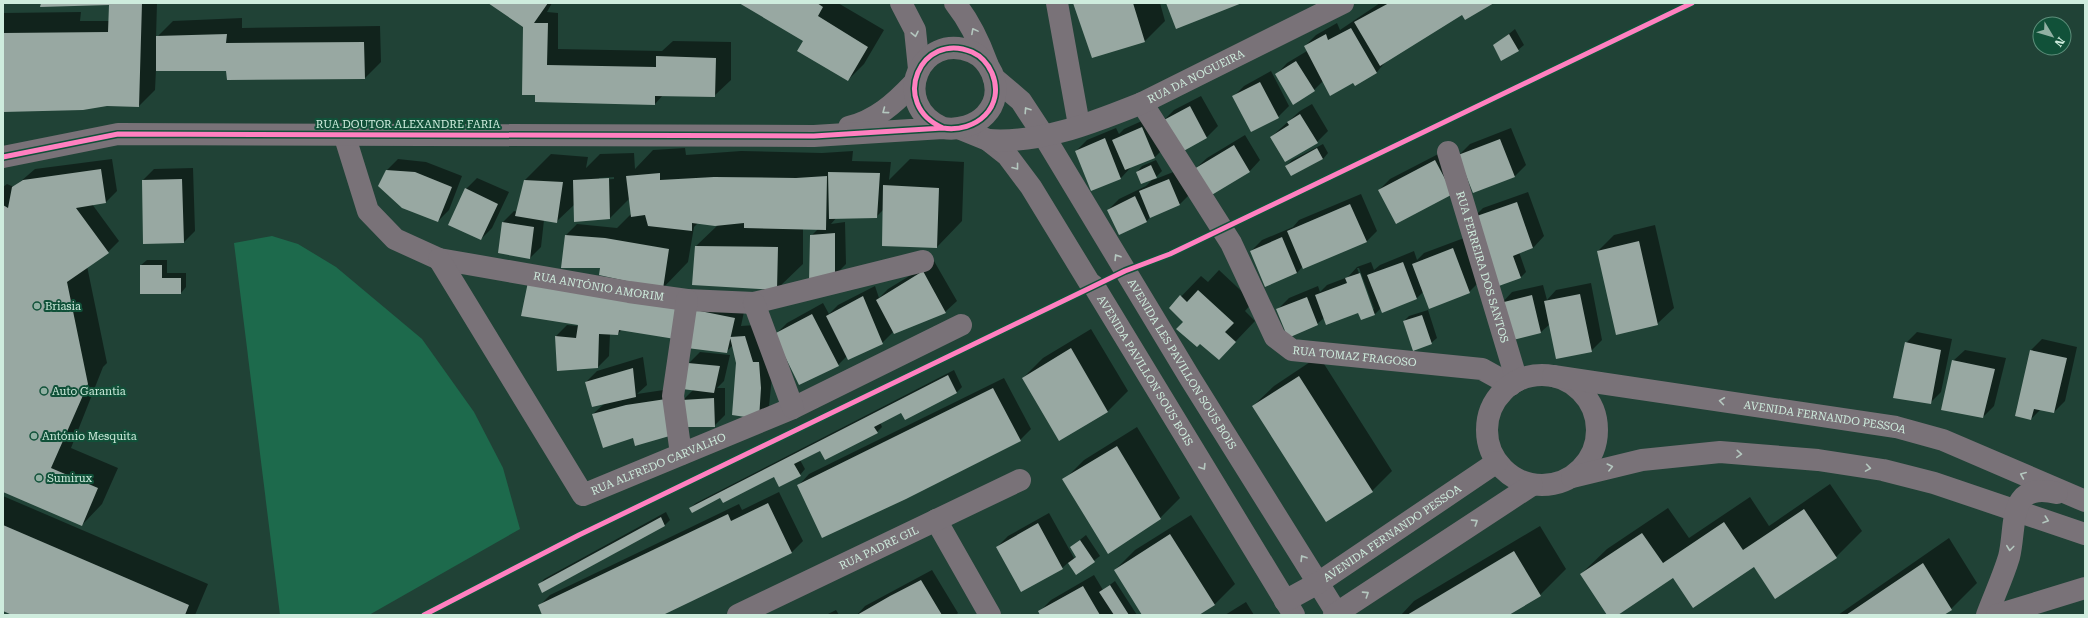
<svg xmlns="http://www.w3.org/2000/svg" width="2088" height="618" viewBox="0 0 2088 618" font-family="'Roboto Serif',serif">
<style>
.green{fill:#1d6a4c}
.shadow{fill:#0007;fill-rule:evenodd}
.building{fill:#98a8a2}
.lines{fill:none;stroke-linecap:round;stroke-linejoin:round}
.minor{stroke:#797278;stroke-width:22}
.cycleway-casing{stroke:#115139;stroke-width:8}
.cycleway{stroke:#ff80c0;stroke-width:5}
.oneway{stroke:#b4c7bf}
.poi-dot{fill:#91b0a3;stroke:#115139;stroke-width:1.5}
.labels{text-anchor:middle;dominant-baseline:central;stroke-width:4;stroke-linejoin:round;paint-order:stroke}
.street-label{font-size:11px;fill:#ceecdd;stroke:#115139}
.poi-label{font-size:11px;fill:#ceecdd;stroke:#115139;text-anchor:start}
</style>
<rect width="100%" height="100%" fill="#204236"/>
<!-- green -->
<path class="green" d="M 272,236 L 298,244 L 336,267 L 422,339 L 474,412 L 503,468 L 520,529 L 369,615 L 280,615 L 234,243 Z"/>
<!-- shadow -->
<path class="shadow" d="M 42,3 L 157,3 L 156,38 L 173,21 L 242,18 L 242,28 L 380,26 L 381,62 L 365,78 L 227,70 L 156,70 L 155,90 L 139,106 L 106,105 L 3,111 L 3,13 L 81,12 L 80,21 L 109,21 L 110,4 Z
M 490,3 L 552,3 L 547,12 L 558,13 L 558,49 L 662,51 L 673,41 L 731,42 L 731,80 L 714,96 L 663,95 L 655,104 L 536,94 L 524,26 Z
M 741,3 L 838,3 L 884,30 L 864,64 L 848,80 L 804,41 Z
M 1074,3 L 1160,3 L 1165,21 L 1145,41 L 1092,57 Z
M 1380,3 L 1492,3 L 1462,14 L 1387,60 L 1377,72 L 1353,82 L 1323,81 L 1314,90 L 1276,75 L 1287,63 L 1307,51 L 1305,46 L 1316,35 L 1337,23 L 1340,30 Z
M 1515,29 L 1524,45 L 1518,50 L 1501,60 L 1494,46 Z
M 1271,71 L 1289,106 L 1278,117 L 1233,97 L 1244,86 Z
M 1201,96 L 1218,126 L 1207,137 L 1180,152 L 1163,121 L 1174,110 Z
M 1312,104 L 1328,131 L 1317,142 L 1271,137 L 1300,111 Z
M 1153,116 L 1166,146 L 1155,157 L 1132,166 L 1121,178 L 1092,190 L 1076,151 L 1087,140 L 1116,128 L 1119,134 L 1124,129 Z
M 1511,128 L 1526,165 L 1515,176 L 1474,192 L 1459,155 L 1470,144 Z
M 1245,135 L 1260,160 L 1249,172 L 1195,169 L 1207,158 Z
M 1323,144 L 1328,153 L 1323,159 L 1286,166 L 1292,160 Z
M 685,148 L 686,155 L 741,151 L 822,153 L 853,151 L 852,161 L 891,162 L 889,180 L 910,159 L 964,162 L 962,221 L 937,247 L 883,210 L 876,217 L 837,217 L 831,224 L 845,222 L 846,264 L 835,275 L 811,236 L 818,229 L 803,229 L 803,264 L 777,289 L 696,246 L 718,225 L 698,223 L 694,227 L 688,262 L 663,288 L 601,267 L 566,235 L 577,224 L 617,228 L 632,213 L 630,198 L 610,218 L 575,204 L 556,222 L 544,220 L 541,247 L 530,258 L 499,252 L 503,222 L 514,211 L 517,212 L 525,180 L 551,154 L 588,157 L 586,168 L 600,154 L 634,153 L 635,169 L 653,150 ZM 614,177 L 614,179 L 599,180 L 599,178 Z
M 1446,150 L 1463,182 L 1379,190 L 1390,179 Z
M 112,159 L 117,191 L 106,202 L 92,204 L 119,241 L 108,252 L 87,266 L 107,363 L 103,367 L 71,448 L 118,468 L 102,504 L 82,525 L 3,491 L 3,187 L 7,184 L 14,187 L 35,169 Z
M 398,159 L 426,162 L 462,176 L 449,210 L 438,221 L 387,170 Z
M 1156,160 L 1162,171 L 1153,180 L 1181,169 L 1191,193 L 1180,204 L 1151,216 L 1147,221 L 1120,234 L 1108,210 L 1119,199 L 1146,186 L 1154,178 L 1137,172 L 1142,166 Z
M 193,168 L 195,231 L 184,242 L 143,180 L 154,169 Z
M 477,178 L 509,192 L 492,228 L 481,239 L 466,189 Z
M 1528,192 L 1544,236 L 1533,248 L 1519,252 L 1526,272 L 1521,277 L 1472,219 L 1483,208 Z
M 1361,194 L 1377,231 L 1366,242 L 1303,266 L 1297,273 L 1251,251 L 1262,240 L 1293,227 L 1299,220 Z
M 1655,225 L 1674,308 L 1657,324 L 1598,251 L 1614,235 Z
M 1464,238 L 1480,281 L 1469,292 L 1423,292 L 1417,298 L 1382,312 L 1381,308 L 1375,314 L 1362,319 L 1359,312 L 1324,318 L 1317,324 L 1278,309 L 1289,298 L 1318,286 L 1320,292 L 1327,285 L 1348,277 L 1357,267 L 1371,262 L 1374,270 L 1380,265 L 1414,251 L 1417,260 L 1424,253 ZM 1357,268 L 1359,268 L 1374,309 L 1373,310 Z
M 147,260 L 167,260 L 167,273 L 186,273 L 186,287 L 181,293 L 141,265 Z
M 934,261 L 957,301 L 945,312 L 895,333 L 894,331 L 882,343 L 847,356 L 838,365 L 775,335 L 787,323 L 823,303 L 829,314 L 838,305 L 875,286 L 879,298 L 888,289 Z
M 1219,270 L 1253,302 L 1245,311 L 1255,321 L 1219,359 L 1170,308 L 1201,276 L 1208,282 Z
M 1591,283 L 1602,340 L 1591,351 L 1550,324 L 1541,332 L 1501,304 L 1512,292 L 1543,285 L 1547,300 L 1556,290 Z
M 745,307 L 741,326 L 756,325 L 772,377 L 769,406 L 758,418 L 737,363 L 733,345 L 726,352 L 696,310 Z
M 1428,310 L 1437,338 L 1431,343 L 1404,321 L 1409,316 Z
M 579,324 L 622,329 L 618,334 L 610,334 L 609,356 L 598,367 L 558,370 L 556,336 L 567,325 L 579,326 Z
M 1091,329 L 1128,391 L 1108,411 L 1059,440 L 1023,378 L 1043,358 Z
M 1917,332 L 1952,339 L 1941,392 L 1930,403 L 1906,343 Z
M 2042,339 L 2077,347 L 2065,401 L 2054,412 L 2041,409 L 2031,419 L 2031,350 Z
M 1965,350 L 2006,358 L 1994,406 L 1983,417 L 1953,361 Z
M 700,352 L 730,355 L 724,381 L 717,388 L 725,388 L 725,415 L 714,426 L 681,426 L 634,436 L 593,414 L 605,403 L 586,382 L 597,371 L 643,357 L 647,385 L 637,394 L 677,388 L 683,400 L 693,390 L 689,363 Z
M 1319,356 L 1392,471 L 1372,491 L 1253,406 L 1274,386 Z
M 954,370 L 962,387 L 957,392 L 905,419 L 902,412 L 880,422 L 882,427 L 877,432 L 820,449 L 800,460 L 805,469 L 800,475 L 775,476 L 690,508 L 696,503 Z
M 1004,378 L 1031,429 L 1020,440 L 798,486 L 809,474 Z
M 1137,427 L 1180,498 L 1160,518 L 1064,480 L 1084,460 Z
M 1830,484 L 1862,531 L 1836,557 L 1673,577 L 1617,615 L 1609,615 L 1581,574 L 1607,549 L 1668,508 L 1689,538 L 1750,497 L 1769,526 Z
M 779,492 L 803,541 L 792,552 L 660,615 L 543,615 L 539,606 L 550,595 L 739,504 L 742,510 Z
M 3,496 L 208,584 L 195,615 L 14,615 L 3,610 Z
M 666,512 L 670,520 L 665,525 L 543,592 L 539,585 L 544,579 Z
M 1049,513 L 1074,558 L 1077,556 L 1071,547 L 1086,535 L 1100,556 L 1076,574 L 1069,562 L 1062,568 L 997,547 L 1008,536 Z
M 1191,515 L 1235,584 L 1215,604 L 1197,615 L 1144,615 L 1115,570 L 1135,550 Z
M 1540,526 L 1566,569 L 1540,595 L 1507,615 L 1401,615 L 1414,601 Z
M 1949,538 L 1977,583 L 1951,609 L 1942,615 L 1838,615 Z
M 932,570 L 958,613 L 956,615 L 857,615 L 865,606 Z
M 1094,575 L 1103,590 L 1115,581 L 1137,615 L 1042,615 L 1040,611 L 1051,600 Z
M 1246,602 L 1254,615 L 1225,615 Z
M 836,610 L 839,615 L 826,615 Z"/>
<!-- building -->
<path class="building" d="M 41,3 L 142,3 L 139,107 L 107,106 L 83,110 L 3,112 L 3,33 L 108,32 L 109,5 L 40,7 Z
M 488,3 L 548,3 L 534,23 L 548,23 L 547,65 L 656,67 L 656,56 L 716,58 L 715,97 L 655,96 L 655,105 L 535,102 L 535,95 L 522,95 L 523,27 Z
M 739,3 L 817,3 L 823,7 L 818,16 L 868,47 L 848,81 L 797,51 L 803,41 Z
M 1073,3 L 1133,3 L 1145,42 L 1092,58 Z
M 1166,3 L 1242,3 L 1176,29 Z
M 1389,3 L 1494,3 L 1465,20 L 1462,15 L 1380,66 L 1354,22 Z
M 1351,28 L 1377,73 L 1355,86 L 1353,83 L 1330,96 L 1304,46 L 1326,34 L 1328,40 Z
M 227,34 L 226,43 L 364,42 L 365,79 L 227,80 L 226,71 L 156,71 L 156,36 Z
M 1509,34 L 1519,51 L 1501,61 L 1493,45 Z
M 1296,61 L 1315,91 L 1293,105 L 1275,74 Z
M 1260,82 L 1279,118 L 1251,132 L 1232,96 Z
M 1190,106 L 1207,138 L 1180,153 L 1162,121 Z
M 1300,114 L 1318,143 L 1285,162 L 1270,137 L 1289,125 L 1287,122 Z
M 1142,127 L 1155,158 L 1125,170 L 1112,140 Z
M 1105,138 L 1121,179 L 1091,191 L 1075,151 Z
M 1500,139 L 1515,177 L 1473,193 L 1458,155 Z
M 1234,145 L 1250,172 L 1210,196 L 1194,169 Z
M 1317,148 L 1323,159 L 1291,176 L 1285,166 Z
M 1435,160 L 1453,194 L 1396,224 L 1378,190 Z
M 1151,165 L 1157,178 L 1141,184 L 1136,172 Z
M 101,169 L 106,203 L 76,208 L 109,253 L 67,282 L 88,384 L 51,468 L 98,488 L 82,526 L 3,492 L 3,205 L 8,208 L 12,187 L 23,180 Z
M 386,170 L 415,172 L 452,187 L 438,222 L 402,208 L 378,186 Z
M 828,172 L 880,173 L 877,218 L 829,219 Z
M 660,173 L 660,180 L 714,177 L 796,178 L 827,176 L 826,230 L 744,228 L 744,223 L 715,226 L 692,223 L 692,231 L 648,226 L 645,215 L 631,217 L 626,176 Z
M 609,178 L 610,219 L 574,222 L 573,180 Z
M 182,179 L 184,243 L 143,244 L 142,180 Z
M 1169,179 L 1180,205 L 1150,218 L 1139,191 Z
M 524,180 L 563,182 L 557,223 L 515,216 Z
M 883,185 L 939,188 L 937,248 L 882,246 Z
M 465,188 L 498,204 L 481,240 L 448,225 Z
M 1135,196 L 1147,222 L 1119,235 L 1107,210 Z
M 1517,202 L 1533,248 L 1513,256 L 1521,278 L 1496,287 L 1471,218 Z
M 1350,204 L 1367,242 L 1303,269 L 1287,231 Z
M 502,222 L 534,227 L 530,259 L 498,253 Z
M 835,233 L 835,276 L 809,283 L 810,235 Z
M 565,235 L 605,238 L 669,249 L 663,289 L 599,275 L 600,268 L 561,268 Z
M 1282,237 L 1297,273 L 1265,287 L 1250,251 Z
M 1639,241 L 1658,325 L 1616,335 L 1597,251 Z
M 695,246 L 778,247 L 777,290 L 692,285 Z
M 1453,248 L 1470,293 L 1429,309 L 1412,264 Z
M 1403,262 L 1417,299 L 1382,313 L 1367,275 Z
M 140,265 L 162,265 L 162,278 L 181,278 L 181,294 L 140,294 Z
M 923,271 L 946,313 L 894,334 L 876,300 Z
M 1360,273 L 1375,315 L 1361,320 L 1358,313 L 1326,325 L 1315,295 L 1347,283 L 1345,278 Z
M 528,282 L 679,308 L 675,339 L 619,330 L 618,335 L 599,334 L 598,368 L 557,371 L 555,336 L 576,338 L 578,325 L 521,316 Z
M 1198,290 L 1234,323 L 1225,332 L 1236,342 L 1219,360 L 1200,344 L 1197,347 L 1176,329 L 1183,322 L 1169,308 L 1180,295 L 1187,302 Z
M 1580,294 L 1592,352 L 1556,359 L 1544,301 Z
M 1532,295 L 1541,333 L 1509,341 L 1500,303 Z
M 863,296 L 883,344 L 848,360 L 826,316 Z
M 1307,297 L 1318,325 L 1288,338 L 1276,309 Z
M 695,310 L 735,318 L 727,353 L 687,348 Z
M 812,314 L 839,366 L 799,385 L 774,334 Z
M 1422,315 L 1432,344 L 1413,351 L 1403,321 Z
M 745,336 L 753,362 L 759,362 L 761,388 L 759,419 L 732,415 L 736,363 L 730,337 Z
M 1905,342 L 1941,350 L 1931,404 L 1893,398 Z
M 1071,348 L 1108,412 L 1059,441 L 1022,378 Z
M 2030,350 L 2067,358 L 2054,413 L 2034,409 L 2031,420 L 2015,416 Z
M 1952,360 L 1995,369 L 1983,418 L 1941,410 Z
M 688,363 L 720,366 L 714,393 L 682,389 Z
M 633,368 L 636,397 L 592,407 L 585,382 Z
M 948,375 L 957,393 L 905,420 L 901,413 L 874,427 L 878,433 L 825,460 L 820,451 L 794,464 L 801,476 L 779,487 L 774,477 L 723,503 L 720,498 L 692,513 L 689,508 Z
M 1299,376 L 1373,492 L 1326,522 L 1252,406 Z
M 993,388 L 1021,441 L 906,499 L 822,538 L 797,485 Z
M 714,398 L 715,427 L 679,427 L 682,400 Z
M 666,399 L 673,435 L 635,446 L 633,438 L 603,448 L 592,414 L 626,405 Z
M 1117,446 L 1161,519 L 1108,554 L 1062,479 Z
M 768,503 L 792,553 L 663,615 L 542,615 L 538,605 L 728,514 L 731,521 Z
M 1804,509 L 1837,558 L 1775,599 L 1754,567 L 1693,608 L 1673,578 L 1618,615 L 1607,615 L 1580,574 L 1642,533 L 1663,563 L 1724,522 L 1743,550 Z
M 661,517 L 665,526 L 542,593 L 538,584 Z
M 1038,523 L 1063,569 L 1021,592 L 996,547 Z
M 3,525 L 189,605 L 185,615 L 12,615 L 3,611 Z
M 1170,534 L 1215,605 L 1199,615 L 1142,615 L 1114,570 Z
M 1080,540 L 1095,562 L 1076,575 L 1068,563 L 1076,557 L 1070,547 Z
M 1514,551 L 1541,596 L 1509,615 L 1407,615 Z
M 1923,563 L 1952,610 L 1944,615 L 1846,615 Z
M 921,580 L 942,615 L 857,615 L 890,596 Z
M 1110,585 L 1129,615 L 1114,615 L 1099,592 Z
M 1083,586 L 1100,615 L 1040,615 L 1038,611 Z"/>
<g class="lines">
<!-- minor -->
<g class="minor">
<path d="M 901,3 L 915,30 L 919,69"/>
<path d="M 955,3 C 970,22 979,41 987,63"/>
<path d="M 1057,3 L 1079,125"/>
<path id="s1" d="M 994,78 L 1021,101 L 1044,136 L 1190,378 L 1338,615"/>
<path id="s2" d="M 1142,103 L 1231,243 L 1275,337 L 1292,350 L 1482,369 L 1511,385"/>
<path d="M 849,127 C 876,120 894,104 913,84"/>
<path id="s3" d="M 961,129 L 988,140 L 1007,155 L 1031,187 L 1089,282 L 1094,286 L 1294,615"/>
<path id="s4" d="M 344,134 L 368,211 L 395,239 L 439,259 L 629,292 L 687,300 L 754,303 L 923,261"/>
<path id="s5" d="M 988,140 C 1041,144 1094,122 1142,103 L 1343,3"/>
<path id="s6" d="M 1448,152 L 1517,381"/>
<path d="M 3,157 L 118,134 L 814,136 L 943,128 C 976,133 1006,107 992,73 C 988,64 981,56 972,52 C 921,30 888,104 943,128"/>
<path id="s7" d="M 439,259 L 583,495 L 793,408 L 961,325"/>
<path d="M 754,303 L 793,408"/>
<circle cx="1542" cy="430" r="55"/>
<path id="s8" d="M 1553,376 L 1896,427 L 1943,440 L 2085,501"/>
<path d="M 681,454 L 673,396 L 687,300"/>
<path d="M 1572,477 L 1642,460 L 1720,452 L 1818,460 L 1883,470 L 1934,483 L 2085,534"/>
<path d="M 936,520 L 990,615"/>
<path id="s9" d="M 1285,601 L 1318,583 L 1497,462"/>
<path id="s10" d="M 738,615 L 1020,480"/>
<path d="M 1334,615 L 1532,485"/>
<path d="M 1987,615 C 1994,596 2003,577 2009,557 C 2017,525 2006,481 2057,493"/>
<path d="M 1997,615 L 2085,588"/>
</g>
<defs>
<path id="cycleway" d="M 3,157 L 118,134 L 814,136 L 943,128 C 976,133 1006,107 992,73 C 988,64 981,56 972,52 C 921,30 888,104 943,128
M 424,615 L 579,535 L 1094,286 L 1125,271 L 1170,254 L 1692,3"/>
</defs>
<!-- cycleway casing -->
<use href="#cycleway" class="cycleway-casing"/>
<!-- cycleway -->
<use href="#cycleway" class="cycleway"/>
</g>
<!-- one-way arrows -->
<defs><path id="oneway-chevron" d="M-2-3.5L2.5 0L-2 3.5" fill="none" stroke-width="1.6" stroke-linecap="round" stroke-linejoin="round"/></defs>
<g class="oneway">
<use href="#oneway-chevron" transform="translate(974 31) rotate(-118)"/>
<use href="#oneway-chevron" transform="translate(915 34) rotate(78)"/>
<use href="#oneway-chevron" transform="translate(1027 110) rotate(-123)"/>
<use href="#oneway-chevron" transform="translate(885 111) rotate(143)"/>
<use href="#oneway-chevron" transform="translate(1016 167) rotate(52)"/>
<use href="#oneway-chevron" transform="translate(1117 257) rotate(-122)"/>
<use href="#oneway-chevron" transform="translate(1722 401) rotate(-172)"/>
<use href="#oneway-chevron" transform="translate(1739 454) rotate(4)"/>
<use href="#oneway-chevron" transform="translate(1203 467) rotate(58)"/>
<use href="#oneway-chevron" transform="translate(1610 467) rotate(-14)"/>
<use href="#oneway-chevron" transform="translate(1868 468) rotate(9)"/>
<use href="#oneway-chevron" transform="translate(2023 475) rotate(-157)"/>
<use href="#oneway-chevron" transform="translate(2046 520) rotate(19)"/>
<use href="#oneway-chevron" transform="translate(1475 522) rotate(-33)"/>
<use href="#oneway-chevron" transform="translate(2010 548) rotate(97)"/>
<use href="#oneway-chevron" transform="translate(1303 558) rotate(-122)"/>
<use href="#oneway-chevron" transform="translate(1366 594) rotate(-33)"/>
</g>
<!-- markers -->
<g class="poi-dot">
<circle cx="37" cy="306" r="4"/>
<circle cx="44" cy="391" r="4"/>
<circle cx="34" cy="436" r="4"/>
<circle cx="39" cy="478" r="4"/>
</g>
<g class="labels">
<!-- street labels -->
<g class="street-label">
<text stroke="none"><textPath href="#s5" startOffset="220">RUA DA NOGUEIRA</textPath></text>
<text x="408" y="124">RUA DOUTOR ALEXANDRE FARIA</text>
<text stroke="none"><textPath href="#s6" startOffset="120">RUA FERREIRA DOS SANTOS</textPath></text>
<text stroke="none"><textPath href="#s4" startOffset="330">RUA ANTÓNIO AMORIM</textPath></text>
<text stroke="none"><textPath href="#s2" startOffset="354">RUA TOMAZ FRAGOSO</textPath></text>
<text stroke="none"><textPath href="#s1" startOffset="344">AVENIDA LES PAVILLON SOUS BOIS</textPath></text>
<text stroke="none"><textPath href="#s3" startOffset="310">AVENIDA PAVILLON SOUS BOIS</textPath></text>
<text stroke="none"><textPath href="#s8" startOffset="275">AVENIDA FERNANDO PESSOA</textPath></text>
<text stroke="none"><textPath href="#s7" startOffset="358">RUA ALFREDO CARVALHO</textPath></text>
<text stroke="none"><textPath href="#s9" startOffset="127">AVENIDA FERNANDO PESSOA</textPath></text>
<text stroke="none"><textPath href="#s10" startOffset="156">RUA PADRE GIL</textPath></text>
</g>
<!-- poi labels -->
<g class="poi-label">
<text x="45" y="306">Briasia</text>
<text x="52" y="391">Auto Garantia</text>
<text x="42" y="436">António Mesquita</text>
<text x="47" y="478">Sumirux</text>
</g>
</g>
<!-- border -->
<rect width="2088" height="618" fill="none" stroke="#ceecdd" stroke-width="8"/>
<!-- north arrow -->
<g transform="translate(2052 36) rotate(128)"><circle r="19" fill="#115139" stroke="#5d8f7b"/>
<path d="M0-3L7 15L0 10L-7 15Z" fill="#91b0a3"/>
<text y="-6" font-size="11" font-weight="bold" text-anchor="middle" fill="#ceecdd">N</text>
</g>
</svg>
